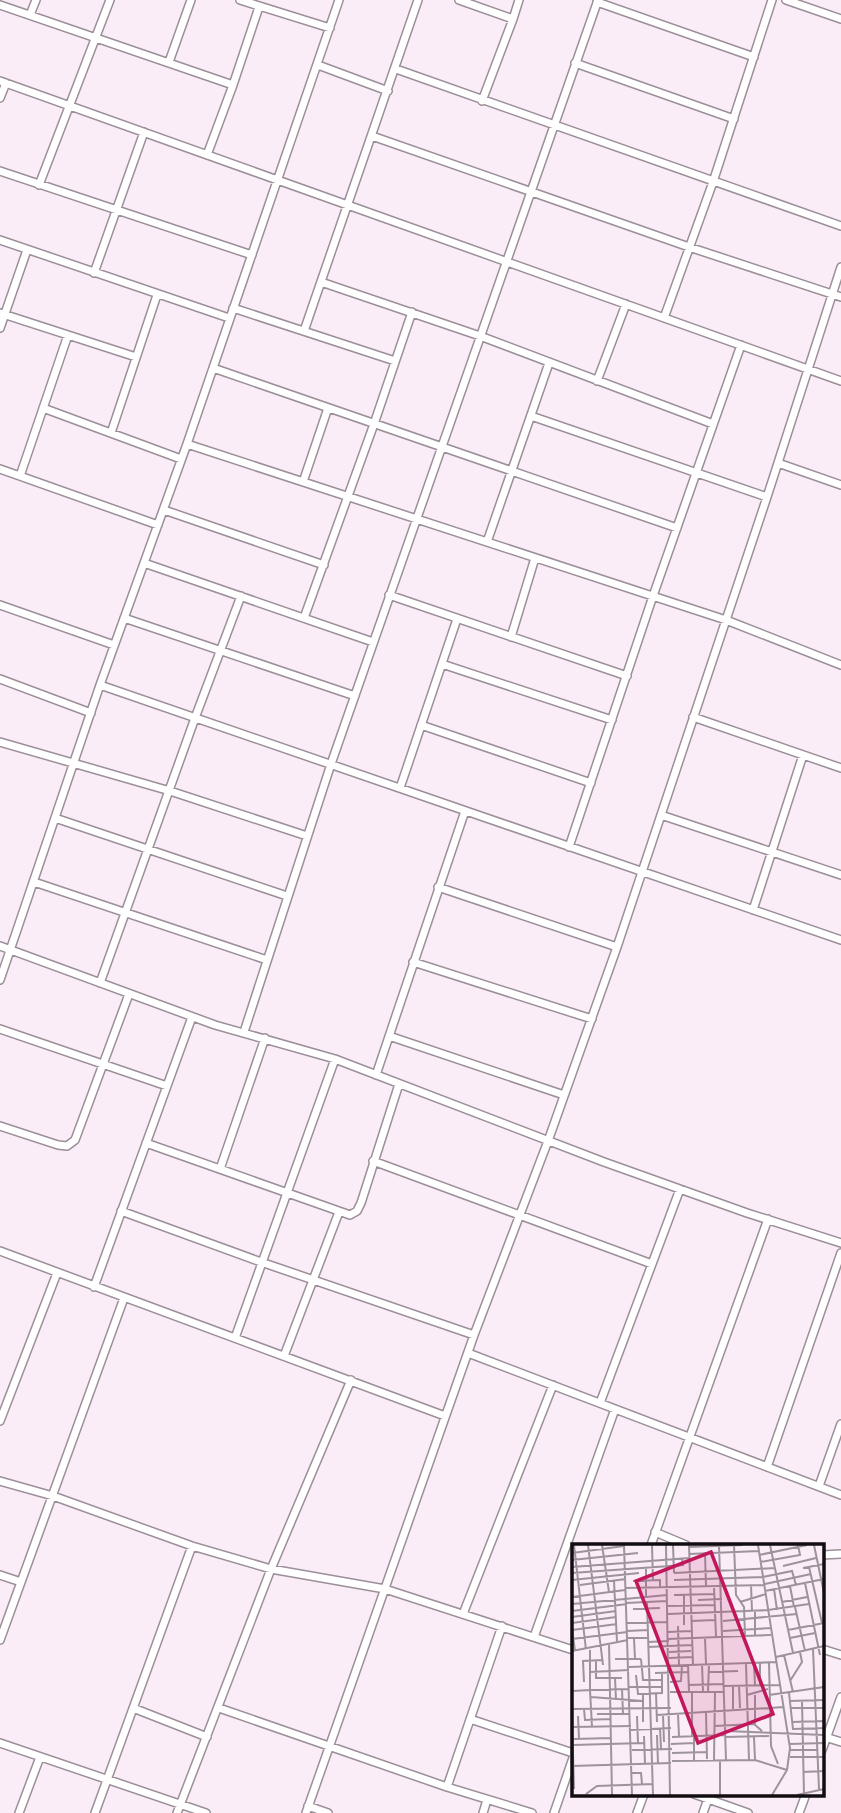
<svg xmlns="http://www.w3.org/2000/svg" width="841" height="1813" viewBox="0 0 841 1813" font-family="'Source Sans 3',sans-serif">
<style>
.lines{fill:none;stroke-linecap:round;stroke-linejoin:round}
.street-casing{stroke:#9b8f99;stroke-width:10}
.street{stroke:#fff;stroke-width:7}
.inset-road{fill:none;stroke:#9d939c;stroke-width:2}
.view{fill:#c2185b;fill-opacity:0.15;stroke:#c2185b;stroke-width:3.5}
.inset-edge{fill:none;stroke:#120d11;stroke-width:3.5}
</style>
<rect width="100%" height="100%" fill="#faedf8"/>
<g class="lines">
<defs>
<path id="street" d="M 240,0 L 330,28
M 459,0 L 513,19 L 519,0
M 786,0 L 841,19
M 597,2 L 754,57
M 0,5 L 233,85 L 207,155
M 30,15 L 36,0
M 169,62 L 191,0
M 575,63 L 734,119
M 318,65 L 388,91
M 396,69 L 841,226
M 0,81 L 841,381
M 233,85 L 259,7
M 0,98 L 6,83
M 482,101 L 513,19
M 372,136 L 689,247 L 841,297
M 0,171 L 252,255
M 39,185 L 110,0
M 0,240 L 229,318
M 94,273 L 144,132
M 321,282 L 480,336 L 713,424
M 233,308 L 395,361
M 0,313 L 136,357
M 664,318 L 713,182 L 772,0
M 0,328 L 27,250
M 304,331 L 418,0
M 213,368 L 677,528
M 597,381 L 626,304
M 43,408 L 181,459
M 531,416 L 767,497
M 111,433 L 157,295
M 187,444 L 726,620 L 841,665
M 778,463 L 841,485
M 0,469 L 158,525
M 20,476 L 68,335
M 303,482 L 328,408
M 164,510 L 324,565
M 487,542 L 549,363
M 144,563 L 373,642
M 389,595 L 627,676
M 0,605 L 114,645
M 124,618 L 355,696
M 304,618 L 374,424 L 412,312
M 511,637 L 535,558
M 442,664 L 612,720
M 0,679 L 91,713
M 100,685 L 841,940
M 693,717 L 841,768
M 421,725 L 591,783
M 0,742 L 170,791 L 307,836
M 400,788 L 457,619
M 661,815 L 841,875
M 55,818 L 287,896
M 569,847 L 653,596 L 741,345
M 34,882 L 267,960
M 438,887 L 617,947
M 753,910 L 803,755
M 0,946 L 215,1025 L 335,1059 L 604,1162 L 747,1213 L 841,1243
M 413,962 L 592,1019
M 0,980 L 100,685 L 187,444 L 339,0
M 100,983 L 195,718 L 241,596
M 0,1029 L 167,1086
M 244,1032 L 331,764 L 598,0
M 389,1036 L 564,1095
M 376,1075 L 465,811
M 0,1126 L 58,1145 L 67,1146 L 75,1140 L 129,994
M 146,1143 L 350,1215 L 357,1211 L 361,1203 L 399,1084
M 373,1161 L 652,1264
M 220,1169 L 265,1038
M 121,1211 L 261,1262 L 474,1335
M 0,1251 L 445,1416
M 94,1287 L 192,1017
M 235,1338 L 335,1059
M 468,1353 L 841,1495
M 284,1356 L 339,1212
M 600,1403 L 680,1189
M 0,1421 L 57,1273
M 767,1467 L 841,1253
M 0,1481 L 53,1496 L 192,1546 L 271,1569 L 385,1589 L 573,1650
M 819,1486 L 841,1424
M 655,1532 L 686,1545
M 651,1545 L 768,1219
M 822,1555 L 841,1554
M 0,1575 L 21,1582
M 463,1614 L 553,1385
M 534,1637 L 615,1409
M 0,1640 L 124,1298
M 822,1649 L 841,1655
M 133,1708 L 207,1737
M 219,1708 L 447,1787 L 532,1813
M 470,1719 L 573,1753
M 822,1736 L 841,1742
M 0,1743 L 206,1813
M 822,1750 L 841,1697
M 447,1787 L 502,1626
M 694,1794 L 748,1813
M 308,1806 L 328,1813
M 19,1813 L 40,1757
M 95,1813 L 192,1546
M 177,1813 L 271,1569 L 351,1380
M 306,1813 L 474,1335 L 548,1141 L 617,947 L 767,497 L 841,267
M 483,1813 L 487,1800
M 554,1813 L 573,1758
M 637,1813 L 644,1794
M 703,1813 L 708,1799
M 799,1813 L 806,1794"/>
</defs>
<!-- street casing -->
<use href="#street" class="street-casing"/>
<!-- street -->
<use href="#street" class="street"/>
</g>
<!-- overview -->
<g transform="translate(572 1544)">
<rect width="252" height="252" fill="#faedf8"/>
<path class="inset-road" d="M 2,1 L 14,106M 16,1 L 31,121M 30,1 L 37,48M 52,1 L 60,251M 80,1 L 81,37M 94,1 L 98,251M 101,1 L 102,29M 117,1 L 121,121M 147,1 L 154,216M 162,1 L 164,51 L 172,63 L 173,92M 186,1 L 218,204 L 215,226 L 200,251M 198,1 L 221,109M 242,1 L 252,49M 117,3 L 171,1M 0,9 L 52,2M 117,10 L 187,7M 133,10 L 134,42M 187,11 L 235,1M 0,16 L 66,9M 188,18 L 228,11 L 226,1M 211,22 L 244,14M 0,23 L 117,14M 74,23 L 74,52M 237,23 L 250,79M 231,24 L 252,20M 0,29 L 111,21 L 110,14M 102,29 L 203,24M 0,36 L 67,29M 102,36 L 191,33 L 220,27 L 224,41M 42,37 L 45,98M 61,37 L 88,36 L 88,43M 233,39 L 248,111M 193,40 L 239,30M 8,41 L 54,35M 179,41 L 180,67M 142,42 L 144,93M 218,42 L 222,63M 54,44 L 192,41M 202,45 L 205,66M 193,47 L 252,35M 102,51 L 142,50M 112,51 L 112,81M 0,53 L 53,46M 126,56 L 150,55M 75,58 L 81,251M 168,58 L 194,50M 210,58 L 235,53M 54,59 L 95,57M 0,60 L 95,51M 96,62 L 143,61M 223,63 L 233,107M 61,65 L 88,64M 0,67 L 55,60M 183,67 L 183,92M 96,70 L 196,66 L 237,60M 0,73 L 44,67M 119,77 L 143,76M 151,77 L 225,70M 0,79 L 44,73M 55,79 L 96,78M 106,82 L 107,121M 0,85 L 3,107M 0,86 L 45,80M 216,86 L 252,79M 55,87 L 76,86M 151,87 L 199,84M 96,88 L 119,87M 55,94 L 76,94M 62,94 L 63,115M 133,94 L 134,120M 218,94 L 243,89M 0,95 L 55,88M 96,95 L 199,91M 76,98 L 97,97M 37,99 L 40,251M 76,103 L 120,101M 241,105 L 247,245M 18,106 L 18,146 L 57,145M 0,107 L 56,96M 97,108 L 119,107M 212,111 L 221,148M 204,113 L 252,102M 97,114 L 121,113M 43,115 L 69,115M 69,115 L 71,136 L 90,136M 24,116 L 24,134 L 50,134M 197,118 L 199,202 L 206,220M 182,119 L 183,141M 188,119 L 188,141M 130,120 L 131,148M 174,120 L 177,216M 116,121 L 117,148M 57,123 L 204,118M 18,128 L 57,126M 137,128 L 166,127M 83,129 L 116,128M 64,131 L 66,150 L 90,149 L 90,129M 43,134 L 44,156M 218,137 L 230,118 L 228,108M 12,138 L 11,117 L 31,116M 98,138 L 109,137 L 110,121M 116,141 L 152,140M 167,141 L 168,164M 152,142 L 208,141M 57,143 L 90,143M 50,145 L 51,170M 0,147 L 18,146 L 20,183M 98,148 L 152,148M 120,148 L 120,192M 136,148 L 137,120M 84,149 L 85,178M 217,149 L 221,185 L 252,184 L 252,177M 71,150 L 71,178M 175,151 L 196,145M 197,151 L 252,143M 19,153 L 71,157M 218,157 L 252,156M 230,157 L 232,251M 219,164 L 252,164M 0,165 L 99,164M 12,165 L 13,176 L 38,175M 161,165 L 161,142M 134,168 L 135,215M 25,170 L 58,170M 106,170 L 107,192M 0,171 L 2,245M 85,171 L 212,163M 91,171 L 92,198M 6,172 L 7,194M 65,172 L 66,199M 220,178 L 252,177M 183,180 L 183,151M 143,182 L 182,180 L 190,187M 1,183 L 59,182M 88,184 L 89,205M 59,186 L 99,184M 154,187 L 252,191M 85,191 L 86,220M 72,192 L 73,220M 100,193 L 154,191M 122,193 L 122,216M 154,193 L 197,192M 182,193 L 183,216M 2,195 L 39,194M 99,200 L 122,199M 218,200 L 252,199M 1,201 L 72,199M 60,206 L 100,205M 218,206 L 246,206M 100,209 L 135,208M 218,213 L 252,213M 142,216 L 143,148M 148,216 L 148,251M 100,217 L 183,216 L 215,226M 0,222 L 99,219M 231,228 L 252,227M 59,229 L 69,229 L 70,240M 14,250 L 25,242 L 81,240M 225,251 L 252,245"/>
<path class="view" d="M 139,8 L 201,170 L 126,199 L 64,37 Z"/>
<rect width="252" height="252" class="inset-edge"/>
</g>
</svg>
